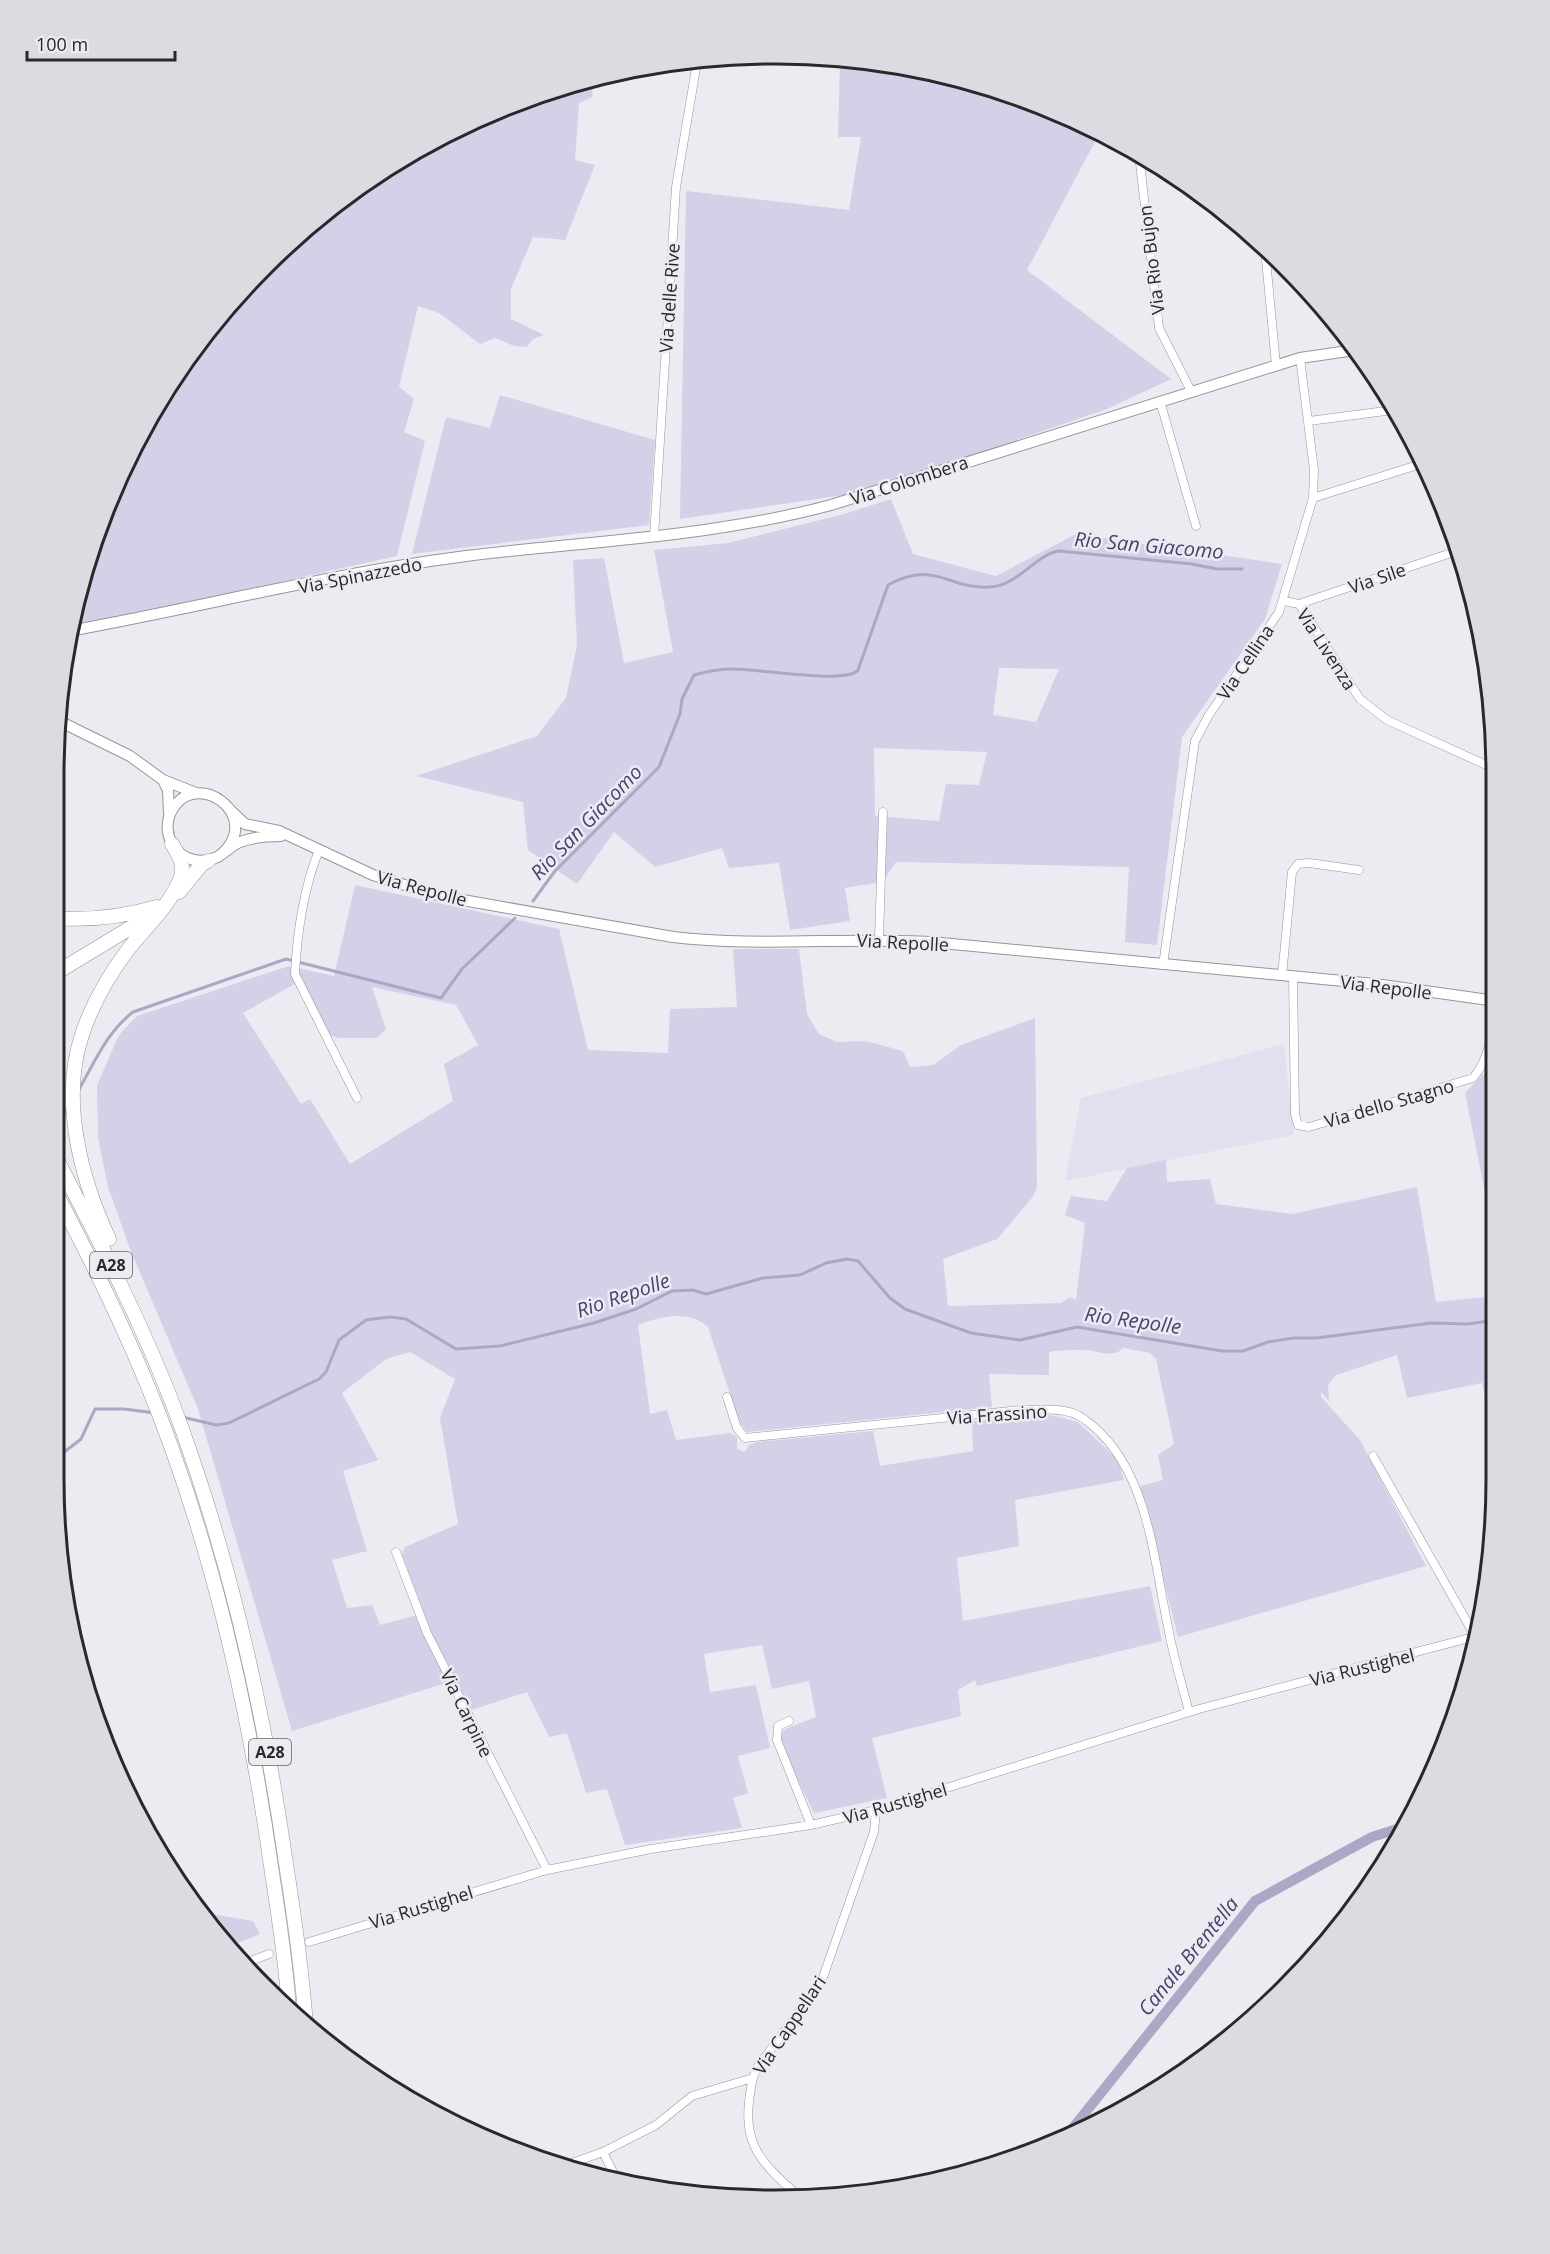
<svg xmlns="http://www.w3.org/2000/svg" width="1550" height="2254" viewBox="0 0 1550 2254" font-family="'Open Sans',sans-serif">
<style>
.built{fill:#e1e0ee}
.green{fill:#d2d1e8;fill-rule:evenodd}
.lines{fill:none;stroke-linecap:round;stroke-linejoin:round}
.stream{stroke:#aba8c5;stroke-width:3}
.canal{stroke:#aba8c5;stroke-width:10}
.street-casing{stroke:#96959b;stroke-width:9}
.secondary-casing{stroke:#96959b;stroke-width:12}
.highway-casing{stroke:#96959b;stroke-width:15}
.street{stroke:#fff;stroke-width:8}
.secondary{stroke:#fff;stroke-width:10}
.highway{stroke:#fff;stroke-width:14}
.labels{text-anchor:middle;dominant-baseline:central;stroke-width:5;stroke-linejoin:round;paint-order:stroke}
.shield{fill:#ecebf2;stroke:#646267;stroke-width:1.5}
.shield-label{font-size:16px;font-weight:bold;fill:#29282b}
.street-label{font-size:18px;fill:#29282b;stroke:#ecebf2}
.water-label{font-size:20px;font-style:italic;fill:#48426d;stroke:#ecebf2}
.rim{fill:none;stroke:#29282b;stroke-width:3}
</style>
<rect width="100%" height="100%" fill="#ecebf2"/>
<!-- built -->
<path class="built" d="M 1284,1044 L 1294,1135 L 1065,1181 L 1081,1098 Z"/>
<!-- green -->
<path class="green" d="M 840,60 L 916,68 L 1051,109 L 1099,134 L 1027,270 L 1171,379 L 1107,409 L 865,492 L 680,519 L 686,191 L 849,210 L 861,137 L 838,137 Z
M 591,81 L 593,97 L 579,103 L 575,160 L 595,165 L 565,240 L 533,237 L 511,289 L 511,319 L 544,335 L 533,339 L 527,347 L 514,346 L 495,338 L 480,344 L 439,313 L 418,306 L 399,387 L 414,399 L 404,432 L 425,441 L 397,556 L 122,617 L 71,624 L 129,456 L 203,336 L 265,265 L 375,175 L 499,109 Z
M 500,395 L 655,440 L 649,525 L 412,554 L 446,417 L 490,428 Z
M 891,499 L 913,554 L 996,576 L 1076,534 L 1282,564 L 1265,619 L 1182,737 L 1157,945 L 1125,942 L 1129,867 L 896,862 L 882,882 L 845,888 L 850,921 L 790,930 L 779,863 L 729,868 L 722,848 L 655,867 L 614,832 L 577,884 L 528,850 L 523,802 L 416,776 L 537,736 L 566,698 L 577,645 L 573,560 L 604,558 L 624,663 L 673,652 L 654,550 L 728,543 L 844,514 ZM 999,668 L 1059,669 L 1036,722 L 993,715 ZM 874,748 L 987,752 L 979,785 L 946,784 L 939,821 L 875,816 Z
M 355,885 L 559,929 L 588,1050 L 668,1053 L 670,1009 L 737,1007 L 733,949 L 799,949 L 807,1014 L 819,1034 L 837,1042 L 866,1041 L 903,1051 L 910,1067 L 933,1065 L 961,1045 L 1035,1018 L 1037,1188 L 1032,1198 L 997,1239 L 943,1259 L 948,1306 L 1061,1303 L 1070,1297 L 1076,1300 L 1085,1223 L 1065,1215 L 1071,1196 L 1107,1201 L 1127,1168 L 1166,1160 L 1167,1182 L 1210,1179 L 1216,1204 L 1292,1214 L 1417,1187 L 1436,1302 L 1496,1296 L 1496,1451 L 1482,1383 L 1407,1398 L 1397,1355 L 1336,1375 L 1328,1385 L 1329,1401 L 1321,1392 L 1321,1397 L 1360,1440 L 1426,1566 L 1178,1637 L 1140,1486 L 1163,1480 L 1158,1455 L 1174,1444 L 1156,1359 L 1150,1353 L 1123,1348 C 1112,1360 1096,1349 1082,1350 C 1072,1350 1059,1350 1049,1352 L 1049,1375 L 989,1374 L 992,1407 L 747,1432 L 739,1421 L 708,1327 C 687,1309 661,1317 638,1325 L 650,1414 L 667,1410 L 676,1440 L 730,1433 L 737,1437 L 737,1449 L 745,1452 L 749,1445 L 757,1442 L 873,1431 L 880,1466 L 973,1451 L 972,1421 L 1050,1415 L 1078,1422 L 1118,1460 L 1124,1480 L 1015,1500 L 1019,1546 L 957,1558 L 963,1621 L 1150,1586 L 1162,1641 L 977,1686 L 975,1680 L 958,1690 L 961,1716 L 872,1738 L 887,1798 L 814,1813 L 784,1752 L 780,1735 L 785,1729 L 816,1717 L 809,1681 L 772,1689 L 762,1645 L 704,1654 L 710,1692 L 756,1685 L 770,1748 L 738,1756 L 748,1793 L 733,1798 L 742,1828 L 625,1845 L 607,1789 L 586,1793 L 567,1733 L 549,1737 L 527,1692 L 471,1710 L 456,1680 L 292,1731 L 198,1409 L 130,1249 L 108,1187 L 98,1138 L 97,1085 L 119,1035 L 137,1016 L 289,966 L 334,976 ZM 302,980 L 329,1035 L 339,1038 L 377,1038 L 386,1029 L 372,987 L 456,1005 L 478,1045 L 444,1064 L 453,1101 L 350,1164 L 310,1099 L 301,1104 L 243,1013 ZM 410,1352 L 455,1379 L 440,1418 L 458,1524 L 405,1547 L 402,1555 L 424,1613 L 380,1625 L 372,1605 L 347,1608 L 332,1560 L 367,1551 L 343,1471 L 378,1460 L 342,1393 L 386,1359 Z
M 1496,1061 L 1496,1247 L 1465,1093 Z
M 205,1913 L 253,1921 L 260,1934 L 233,1945 Z"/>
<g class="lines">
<!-- stream -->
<path class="stream" d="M 533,901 L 555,871 L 659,767 L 680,714 L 682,699 L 694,675 C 705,672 719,669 731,669 C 754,668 846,685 858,670 L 888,585 C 935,559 949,590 990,587 C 1018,586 1036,554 1059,551 L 1192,564 L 1217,569 L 1242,569
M 78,1091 C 95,1062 106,1033 133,1012 L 286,959 L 441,998 L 462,969 L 515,918
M 54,1130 L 68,1107
M 182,1417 L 216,1425 L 229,1423 L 319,1379 L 326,1372 L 339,1340 L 366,1320 L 390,1317 L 406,1319 L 456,1349 L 500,1346 L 594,1323 L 636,1309 L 672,1291 L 693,1290 L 706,1294 L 763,1278 L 800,1275 L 826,1263 L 847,1259 L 858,1261 L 890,1298 L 905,1309 L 971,1333 L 1020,1340 L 1077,1327 L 1222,1351 L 1243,1351 L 1268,1342 L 1293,1338 L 1317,1338 L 1431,1323 L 1468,1324 L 1496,1320
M 54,1460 L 81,1439 L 95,1409 L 124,1409 L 155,1413"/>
<!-- canal -->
<path class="canal" d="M 1068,2134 L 1255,1901 L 1372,1837 L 1403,1827
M 840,2196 L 884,2190"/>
<defs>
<path id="street" d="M 1143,158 L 1140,163 L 1159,328 L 1191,391
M 1265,249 L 1276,365
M 1160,401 L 1196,526
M 1309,421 L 1393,410
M 1313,498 L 1424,463
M 654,536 L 676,187 L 697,62
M 1284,601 L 1299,604 L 1360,699 L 1387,720 L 1495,769
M 1299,604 L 1454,552
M 319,850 C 304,888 297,934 295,974 L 357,1098
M 879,939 L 883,812
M 1163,965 L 1195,741 L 1209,715 L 1279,612 L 1313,498 L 1314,470 L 1300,358
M 1282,976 L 1292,872 L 1298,864 L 1309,863 L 1359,870
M 1293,977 L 1295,1114 L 1298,1125 L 1309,1127 L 1473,1078 C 1492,1056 1492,1028 1494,1000
M 727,1397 L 737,1428 L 745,1438 L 1021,1410 C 1042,1410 1067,1406 1084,1419 C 1148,1464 1153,1557 1168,1627 C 1173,1656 1182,1684 1189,1712
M 1373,1456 L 1475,1636
M 396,1552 L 427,1633 L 547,1870
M 789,1721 L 778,1726 L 777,1740 L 811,1825
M 309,1942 L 547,1870 L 651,1849 L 811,1825 L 876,1810 L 1199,1709 L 1477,1636
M 248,1962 L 269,1954
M 753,2078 C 739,2141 756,2159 801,2198
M 603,2152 L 615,2176
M 569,2164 L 603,2152 L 656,2125 L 692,2096 L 753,2078 L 757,2068 L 822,1980 L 874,1832 L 876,1810"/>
<path id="secondary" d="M 69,631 C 201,607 333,573 466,556 C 588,541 712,537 831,505 L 1300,358 L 1355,350
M 59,721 L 130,756 L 163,780 L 196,793
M 163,780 L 168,790 L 169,814
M 231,811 L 245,824 L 279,831 L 373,875 L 440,896 L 673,937 C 758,947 845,937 931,942 L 1375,984 L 1496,1001
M 218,857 C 269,817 193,763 170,814 C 166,824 167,836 173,845 C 182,860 202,865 217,857 C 225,853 232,845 240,842 C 253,837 268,836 281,836"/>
<path id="highway" d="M 179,892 L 202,864 L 208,861
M 54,918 C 91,921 122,917 157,907
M 54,974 L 150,916
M 54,1154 C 101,1244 148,1334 182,1429 C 232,1568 264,1712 285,1857 C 294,1914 302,1969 306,2026
M 54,1189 C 98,1273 140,1359 172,1449 C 221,1585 252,1730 272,1873 C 279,1918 286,1963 289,2009
M 109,1239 C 81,1179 60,1100 82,1035 C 92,1004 110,973 130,947 C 147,926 171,904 181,877 C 185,865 178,854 172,844"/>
</defs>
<!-- street casing -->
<use href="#street" class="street-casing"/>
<!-- secondary casing -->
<use href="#secondary" class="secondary-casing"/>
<!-- highway casing -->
<use href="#highway" class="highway-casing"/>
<!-- street -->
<use href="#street" class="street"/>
<!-- secondary -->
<use href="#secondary" class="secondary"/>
<!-- highway -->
<use href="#highway" class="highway"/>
</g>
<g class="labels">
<!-- shield labels -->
<g class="shield">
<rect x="90" y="1252" width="42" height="26" rx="4.5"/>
<rect x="249" y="1739" width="42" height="26" rx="4.5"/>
</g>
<g class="shield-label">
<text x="111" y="1265">A28</text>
<text x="270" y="1752">A28</text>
</g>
<!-- street labels -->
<g class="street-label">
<text transform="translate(1151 260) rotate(-97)">Via Rio Bujon</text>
<text transform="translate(669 298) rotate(-86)">Via delle Rive</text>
<text transform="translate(909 480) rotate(-18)">Via Colombera</text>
<text transform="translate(360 575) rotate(-11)">Via Spinazzedo</text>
<text transform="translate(1377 578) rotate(-19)">Via Sile</text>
<text transform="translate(1327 649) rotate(57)">Via Livenza</text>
<text transform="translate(1245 662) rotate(-56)">Via Cellina</text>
<text transform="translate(422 888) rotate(15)">Via Repolle</text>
<text transform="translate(903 942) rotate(3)">Via Repolle</text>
<text transform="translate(1386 987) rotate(7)">Via Repolle</text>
<text transform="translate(1389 1103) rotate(-16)">Via dello Stagno</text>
<text transform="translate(997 1414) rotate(-4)">Via Frassino</text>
<text transform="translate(1362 1667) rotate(-14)">Via Rustighel</text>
<text transform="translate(467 1713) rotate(64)">Via Carpine</text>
<text transform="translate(895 1803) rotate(-16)">Via Rustighel</text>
<text transform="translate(421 1907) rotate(-17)">Via Rustighel</text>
<text transform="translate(789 2025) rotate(-56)">Via Cappellari</text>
</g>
<!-- water labels -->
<g class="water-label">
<text transform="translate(1149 545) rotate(5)">Rio San Giacomo</text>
<text transform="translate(586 822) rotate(-46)">Rio San Giacomo</text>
<text transform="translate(623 1295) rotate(-19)">Rio Repolle</text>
<text transform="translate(1133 1320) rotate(8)">Rio Repolle</text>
<text transform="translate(1188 1956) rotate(-51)">Canale Brentella</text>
</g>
</g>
<!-- crop -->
<path d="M0 0H1550V2254H0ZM774 64H776A710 710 0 0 1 1486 774V1480A710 710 0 0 1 776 2190H774A710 710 0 0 1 64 1480V774A710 710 0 0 1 774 64Z" fill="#dcdbe2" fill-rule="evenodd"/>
<path class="rim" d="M774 64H776A710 710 0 0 1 1486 774V1480A710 710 0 0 1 776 2190H774A710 710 0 0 1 64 1480V774A710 710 0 0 1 774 64Z"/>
<!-- scale -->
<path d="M27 51v9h148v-9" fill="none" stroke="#29282b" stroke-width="3"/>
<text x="36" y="51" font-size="18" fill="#29282b" stroke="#ecebf2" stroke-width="4.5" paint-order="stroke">100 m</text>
</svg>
